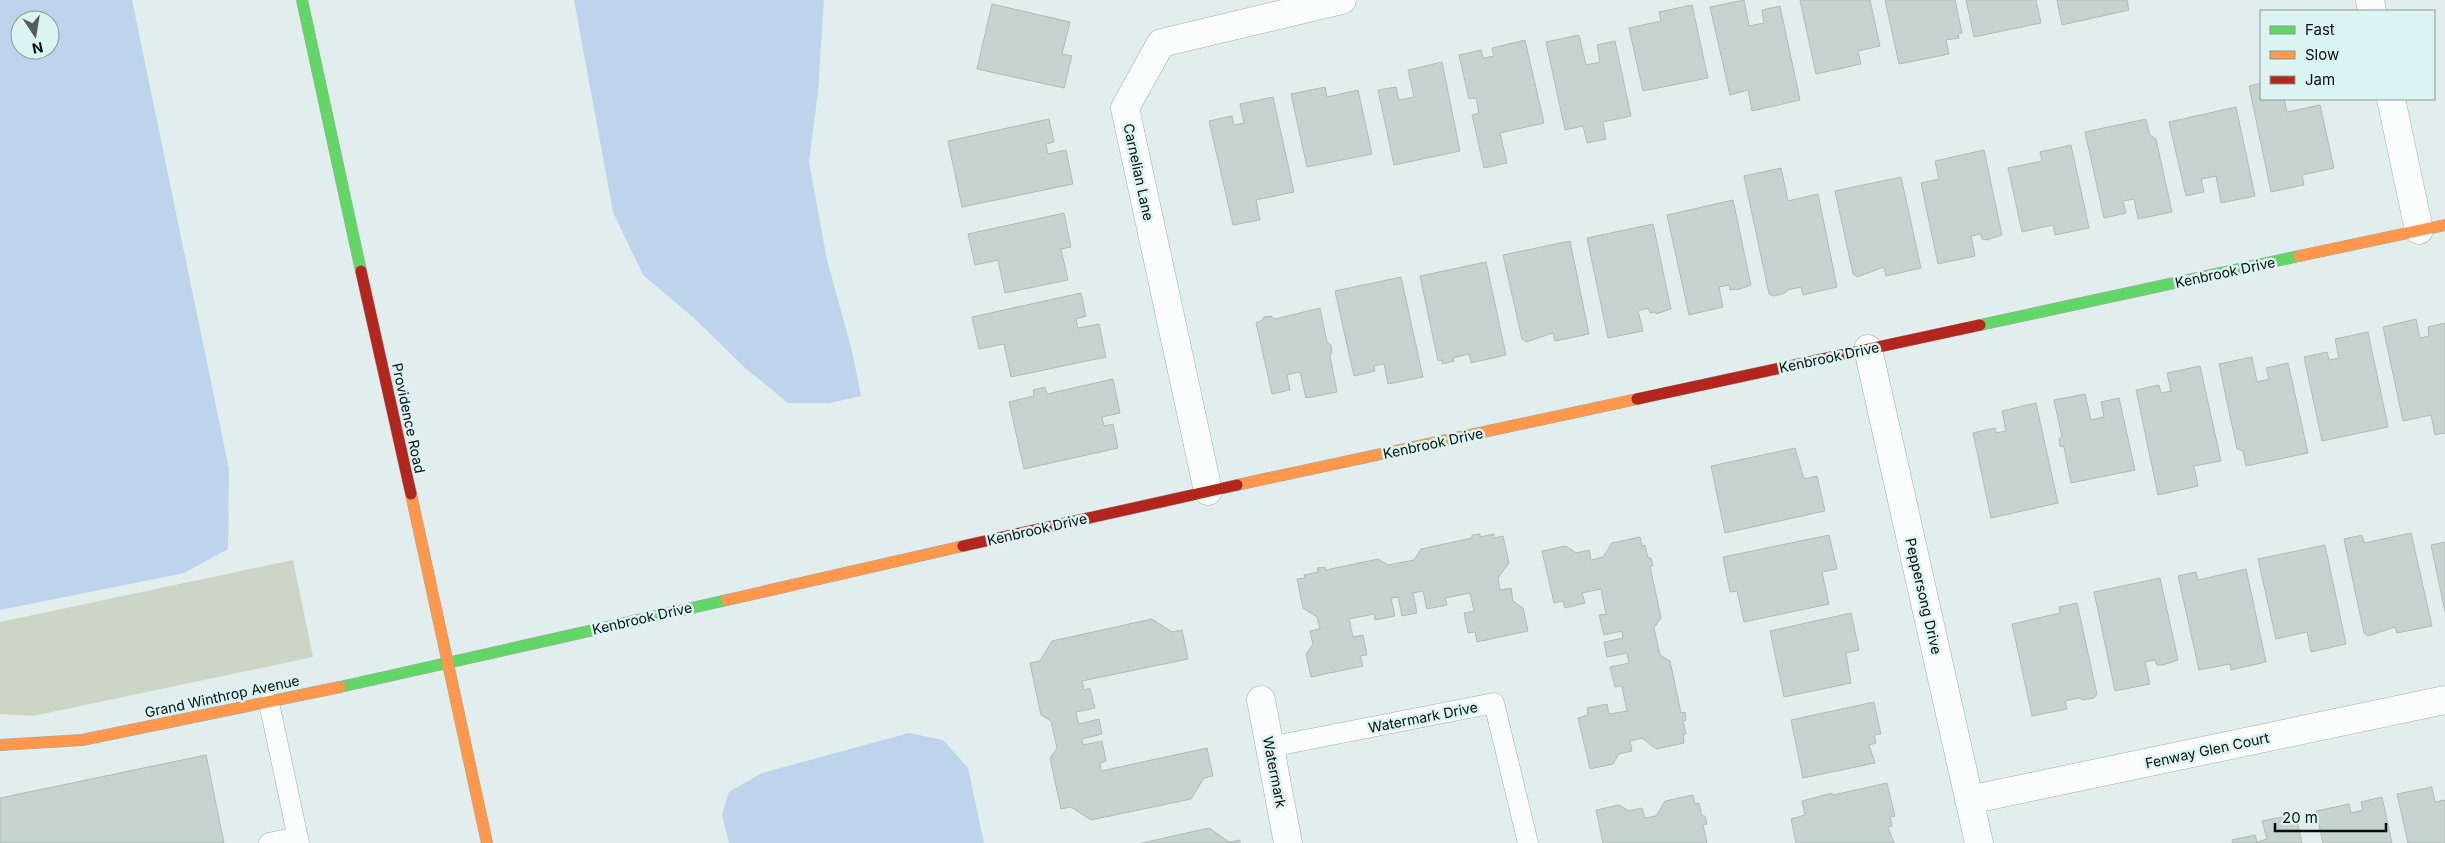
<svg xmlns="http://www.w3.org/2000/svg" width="2445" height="843" viewBox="0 0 2445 843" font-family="Inter,sans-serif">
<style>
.green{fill:#cdd6c6}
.water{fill:#bdd4ec;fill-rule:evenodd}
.building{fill:#c6d2cd;stroke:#b2bab8}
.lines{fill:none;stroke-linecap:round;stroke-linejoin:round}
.lane-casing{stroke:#a2abaa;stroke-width:21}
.street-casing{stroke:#a2abaa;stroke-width:29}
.fast-casing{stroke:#a2abaa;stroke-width:12}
.slow-casing{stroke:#a2abaa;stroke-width:12}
.jam-casing{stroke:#a2abaa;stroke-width:12}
.lane{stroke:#fbfcfc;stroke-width:20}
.street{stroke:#fbfcfc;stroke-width:28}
.fast{stroke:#63d668;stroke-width:11}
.slow{stroke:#ff974d;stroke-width:11}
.jam{stroke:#b3261e;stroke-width:11}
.labels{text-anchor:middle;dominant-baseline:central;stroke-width:5;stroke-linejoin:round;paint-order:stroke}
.street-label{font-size:14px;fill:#070f0e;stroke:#dcf4f1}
</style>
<rect width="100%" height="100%" fill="#e2eeed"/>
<!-- green -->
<path class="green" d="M 293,560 L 313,657 L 33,716 L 0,714 L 0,622 Z"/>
<!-- water -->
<path class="water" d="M 0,0 L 132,0 L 229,469 L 228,549 L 184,573 L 0,610 ZM 20,20 L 50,20 L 50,50 L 20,50 Z
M 574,0 L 824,0 L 818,92 L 809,162 L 827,260 L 852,351 L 861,396 L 830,403 L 788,403 L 744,367 L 694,318 L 643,275 L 613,212 Z
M 909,733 L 943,740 L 968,768 L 984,843 L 729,843 L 722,815 L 729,792 L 762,773 Z"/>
<!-- building -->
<path class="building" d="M 1744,0 L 1749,26 L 1764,23 L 1762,10 L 1780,6 L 1800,100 L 1752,111 L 1748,90 L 1730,95 L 1710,7 Z
M 1800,0 L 1870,0 L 1880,46 L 1858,51 L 1861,64 L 1816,74 Z
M 1885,0 L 1955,0 L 1962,33 L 1958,34 L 1959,38 L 1946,40 L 1949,54 L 1899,64 Z
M 1966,0 L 2036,0 L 2041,23 L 1974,37 Z
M 2057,0 L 2127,0 L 2129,10 L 2062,25 Z
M 992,4 L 1070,22 L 1062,54 L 1072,56 L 1064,88 L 977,69 Z
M 1692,5 L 1708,78 L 1643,91 L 1629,28 L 1661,21 L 1659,12 Z
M 1579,35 L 1586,65 L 1600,62 L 1597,45 L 1615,41 L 1631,116 L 1603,122 L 1606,139 L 1587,143 L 1583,126 L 1565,130 L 1546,42 Z
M 1525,40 L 1544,123 L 1500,133 L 1507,163 L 1484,168 L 1472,115 L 1479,113 L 1476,98 L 1469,99 L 1459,55 L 1481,50 L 1483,58 L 1494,56 L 1492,48 Z
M 1442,62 L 1460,151 L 1394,165 L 1378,90 L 1396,87 L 1399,100 L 1414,97 L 1408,70 Z
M 2261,83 L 2261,99 L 2284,99 L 2287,112 L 2320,105 L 2334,168 L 2302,175 L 2304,185 L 2271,192 L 2249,86 Z
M 1325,87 L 1327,97 L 1358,90 L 1372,154 L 1307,167 L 1291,94 Z
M 1273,97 L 1294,192 L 1256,200 L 1260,220 L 1233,225 L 1209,121 L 1232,116 L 1234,125 L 1244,123 L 1240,104 Z
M 2236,107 L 2255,196 L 2221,203 L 2216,176 L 2201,179 L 2204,192 L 2186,196 L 2169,122 Z
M 1049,119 L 1054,142 L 1046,144 L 1048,154 L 1066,150 L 1073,184 L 962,207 L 948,141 Z
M 2146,119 L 2150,135 L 2156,139 L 2172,212 L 2138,219 L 2134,199 L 2123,201 L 2126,213 L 2104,218 L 2085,132 Z
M 2071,145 L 2089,228 L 2055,235 L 2053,225 L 2022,232 L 2008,168 L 2042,161 L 2040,152 Z
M 1984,150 L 2002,235 L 1987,240 L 1982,239 L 1981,234 L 1971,236 L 1975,256 L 1938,264 L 1921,183 L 1939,179 L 1935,161 Z
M 1781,168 L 1788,201 L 1818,194 L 1837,287 L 1803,295 L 1801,287 L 1788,290 L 1785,293 L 1774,296 L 1769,294 L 1744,176 Z
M 1901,177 L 1921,268 L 1886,276 L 1884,267 L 1857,277 L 1853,274 L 1835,191 Z
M 1733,200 L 1751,285 L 1737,290 L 1736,289 L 1730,290 L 1729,285 L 1719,287 L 1723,307 L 1689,315 L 1667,215 Z
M 1064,213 L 1071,247 L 1061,249 L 1068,280 L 1005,293 L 998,260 L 975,265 L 968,234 Z
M 1653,224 L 1671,309 L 1656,314 L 1656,312 L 1650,313 L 1648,308 L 1638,311 L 1643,331 L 1608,338 L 1587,238 Z
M 1570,241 L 1589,334 L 1555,341 L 1553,333 L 1526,342 L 1522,339 L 1503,255 Z
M 1486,262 L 1506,355 L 1471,363 L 1469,354 L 1453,358 L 1454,361 L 1442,364 L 1442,360 L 1438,361 L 1420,276 Z
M 1401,277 L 1423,377 L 1388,384 L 1384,364 L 1374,366 L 1375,371 L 1354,376 L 1335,291 Z
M 1081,293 L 1086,316 L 1076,319 L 1078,328 L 1099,324 L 1106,357 L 1011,377 L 1004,344 L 979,349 L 972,317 Z
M 1320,308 L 1327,342 L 1331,345 L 1332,351 L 1330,356 L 1337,392 L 1306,398 L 1300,372 L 1287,375 L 1290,390 L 1272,394 L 1256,323 L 1261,321 L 1264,317 L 1271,316 L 1275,319 Z
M 2416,319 L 2420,338 L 2429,336 L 2428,327 L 2445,323 L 2445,433 L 2435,435 L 2431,415 L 2403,421 L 2383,327 Z
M 2368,332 L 2388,427 L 2322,441 L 2304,357 L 2327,352 L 2329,360 L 2339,358 L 2335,339 Z
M 2252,357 L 2257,382 L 2269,379 L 2266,368 L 2288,363 L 2308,453 L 2246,466 L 2243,451 L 2237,449 L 2219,364 Z
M 2200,366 L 2221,461 L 2194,466 L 2198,486 L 2158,495 L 2136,390 L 2159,385 L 2161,393 L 2171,391 L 2167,373 Z
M 1113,379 L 1120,413 L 1102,417 L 1104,426 L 1113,424 L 1118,448 L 1024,469 L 1009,402 L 1034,396 L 1033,390 L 1045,387 L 1047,394 Z
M 2085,394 L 2091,420 L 2104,417 L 2101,402 L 2119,398 L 2135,470 L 2071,483 L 2064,447 L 2060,446 L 2059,439 L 2062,437 L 2054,400 Z
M 2036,403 L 2058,503 L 1991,518 L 1973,433 L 1995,428 L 1996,433 L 2006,431 L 2002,411 Z
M 1795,448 L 1804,479 L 1817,476 L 1825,511 L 1725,533 L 1711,466 Z
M 2411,533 L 2432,626 L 2397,633 L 2395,627 L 2368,636 L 2364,633 L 2344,539 L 2362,535 L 2364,543 Z
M 1480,534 L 1480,537 L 1494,534 L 1494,538 L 1503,536 L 1509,563 L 1498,578 L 1500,590 L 1511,588 L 1513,601 L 1523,608 L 1528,631 L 1477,642 L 1475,632 L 1468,633 L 1464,613 L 1474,611 L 1470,593 L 1445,598 L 1447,605 L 1427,609 L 1423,591 L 1413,593 L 1417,613 L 1402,616 L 1398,597 L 1391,598 L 1395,616 L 1375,620 L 1374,614 L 1349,619 L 1353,637 L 1363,635 L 1367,655 L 1360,656 L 1363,666 L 1311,677 L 1306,654 L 1313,644 L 1310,631 L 1320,629 L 1317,617 L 1303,608 L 1297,579 L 1305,578 L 1304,575 L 1318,572 L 1317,568 L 1325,567 L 1326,570 L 1378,559 L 1388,565 L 1414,560 L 1421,549 L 1472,538 L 1472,535 Z
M 1829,535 L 1837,569 L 1822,572 L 1829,604 L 1744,622 L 1737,591 L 1730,592 L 1723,557 Z
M 1640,537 L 1642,546 L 1645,545 L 1648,558 L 1651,558 L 1653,566 L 1650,566 L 1661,618 L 1654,628 L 1660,655 L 1670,661 L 1681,713 L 1685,712 L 1686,720 L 1683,721 L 1686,734 L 1683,735 L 1684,743 L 1656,749 L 1642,738 L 1630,741 L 1632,751 L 1619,754 L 1613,764 L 1590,769 L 1578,718 L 1588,715 L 1587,708 L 1607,704 L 1609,714 L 1627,711 L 1622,686 L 1615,687 L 1610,667 L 1629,663 L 1627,653 L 1607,657 L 1604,642 L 1623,638 L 1622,631 L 1604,635 L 1599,615 L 1606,614 L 1601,589 L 1582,593 L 1585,603 L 1565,608 L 1563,601 L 1554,603 L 1542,551 L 1566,546 L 1576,553 L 1589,550 L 1591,560 L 1603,557 L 1612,543 Z
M 2445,542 L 2445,612 L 2431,545 Z
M 2325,545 L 2346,644 L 2311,652 L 2307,632 L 2276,639 L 2258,559 Z
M 2246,569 L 2266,662 L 2231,670 L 2230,664 L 2199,670 L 2178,576 L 2196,572 L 2198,580 Z
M 2160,578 L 2178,660 L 2163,665 L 2157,665 L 2155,660 L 2145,662 L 2150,684 L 2115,691 L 2094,592 Z
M 2077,603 L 2097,694 L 2094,698 L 2083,700 L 2079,698 L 2065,701 L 2067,709 L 2032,716 L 2012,624 L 2060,613 L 2059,607 Z
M 1851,613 L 1859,650 L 1846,653 L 1851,683 L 1784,697 L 1770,631 Z
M 1152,619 L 1172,632 L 1182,630 L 1188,659 L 1082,681 L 1084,690 L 1090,688 L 1095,708 L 1076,712 L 1079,724 L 1099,719 L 1102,734 L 1082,739 L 1083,745 L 1102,741 L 1106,761 L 1100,763 L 1101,771 L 1207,748 L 1213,776 L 1204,778 L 1191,799 L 1091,820 L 1071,807 L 1061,809 L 1050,758 L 1057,748 L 1051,721 L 1041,715 L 1030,663 L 1040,661 L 1052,641 Z
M 1874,702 L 1881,734 L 1874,735 L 1876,743 L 1869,745 L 1875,763 L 1803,778 L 1791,720 Z
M 206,755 L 224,843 L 0,843 L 0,798 Z
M 1887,783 L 1895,816 L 1890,817 L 1892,826 L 1888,827 L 1894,843 L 1796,843 L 1791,819 L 1805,815 L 1802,801 L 1832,793 L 1833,795 Z
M 2432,787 L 2435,802 L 2445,800 L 2445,843 L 2408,843 L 2397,794 Z
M 1693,795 L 1695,804 L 1699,803 L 1702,816 L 1705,816 L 1707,824 L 1703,825 L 1707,843 L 1603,843 L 1596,810 L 1619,805 L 1629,811 L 1642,808 L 1645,818 L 1656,816 L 1665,801 Z
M 2382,797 L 2392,843 L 2323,843 L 2316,811 L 2349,804 L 2351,813 L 2363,810 L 2361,802 Z
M 2296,814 L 2302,843 L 2233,843 L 2232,840 L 2255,835 L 2257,842 L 2267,839 L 2262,821 Z
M 1209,828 L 1229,842 L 1240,840 L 1240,843 L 1142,843 Z"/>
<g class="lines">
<defs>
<path id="lane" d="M 269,703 L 299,843
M 1270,747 L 1494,703 L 1528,843
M 269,843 L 298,837"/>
<path id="street" d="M 2370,0 L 2372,11
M 2391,99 L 2419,230
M 1868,349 L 1979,843
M 1208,491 L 1125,108 L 1161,43 L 1342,0
M 1261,700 L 1288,843
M 1969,800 L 2445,700"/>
<path id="fast" d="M 302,0 L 361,271
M 1980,325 L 2299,256
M 340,687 L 727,600"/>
<path id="slow" d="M 2299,256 L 2445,225
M 1237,485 L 1637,399
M 411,494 L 487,843
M 727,600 L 963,546
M 0,745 L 82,740 L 340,687"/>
<path id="jam" d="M 361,271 L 411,494
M 1637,399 L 1980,325
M 963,546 L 1237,485"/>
</defs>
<!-- lane casing -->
<use href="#lane" class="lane-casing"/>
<!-- street casing -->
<use href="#street" class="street-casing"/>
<!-- fast casing -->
<use href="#fast" class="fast-casing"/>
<!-- slow casing -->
<use href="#slow" class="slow-casing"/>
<!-- jam casing -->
<use href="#jam" class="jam-casing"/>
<!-- lane -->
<use href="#lane" class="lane"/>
<!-- street -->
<use href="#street" class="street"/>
<!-- fast -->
<use href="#fast" class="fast"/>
<!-- slow -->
<use href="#slow" class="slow"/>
<!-- jam -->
<use href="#jam" class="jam"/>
</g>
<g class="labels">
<!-- street labels -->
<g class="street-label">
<text transform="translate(1139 172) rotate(78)">Carnelian Lane</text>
<text transform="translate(2225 272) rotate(-12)">Kenbrook Drive</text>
<text transform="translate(1829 357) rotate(-12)">Kenbrook Drive</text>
<text transform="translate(409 418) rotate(78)">Providence Road</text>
<text transform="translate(1433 443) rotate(-12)">Kenbrook Drive</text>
<text transform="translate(1037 529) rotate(-13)">Kenbrook Drive</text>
<text transform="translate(1924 596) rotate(77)">Peppersong Drive</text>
<text transform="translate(642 618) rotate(-13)">Kenbrook Drive</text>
<text transform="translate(222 696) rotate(-12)">Grand Winthrop Avenue</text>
<text transform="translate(1423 717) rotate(-11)">Watermark Drive</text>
<text transform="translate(2207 750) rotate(-12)">Fenway Glen Court</text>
<text transform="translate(1275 772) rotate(79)">Watermark</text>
</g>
</g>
<!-- legend -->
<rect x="2260" y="10" width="175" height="90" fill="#dcf4f1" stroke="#879896"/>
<rect x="2270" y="26" width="25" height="8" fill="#63d668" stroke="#879896"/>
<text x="2305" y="35" font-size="15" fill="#070f0e">Fast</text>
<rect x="2270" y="51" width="25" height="8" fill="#ff974d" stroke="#879896"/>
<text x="2305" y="60" font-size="15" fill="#070f0e">Slow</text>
<rect x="2270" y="76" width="25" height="8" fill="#b3261e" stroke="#879896"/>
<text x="2305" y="85" font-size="15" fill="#070f0e">Jam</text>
<!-- north arrow -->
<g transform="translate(35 35) rotate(168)"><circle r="24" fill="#dcf4f1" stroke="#879896"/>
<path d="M0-4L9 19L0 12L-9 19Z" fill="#545d5c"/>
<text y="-8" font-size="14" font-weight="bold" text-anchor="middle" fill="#070f0e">N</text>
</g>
<!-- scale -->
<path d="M2275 823v8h111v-8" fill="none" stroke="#070f0e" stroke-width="2.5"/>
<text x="2282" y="823" font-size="15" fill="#070f0e" stroke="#dcf4f1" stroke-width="4" paint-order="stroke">20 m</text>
</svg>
